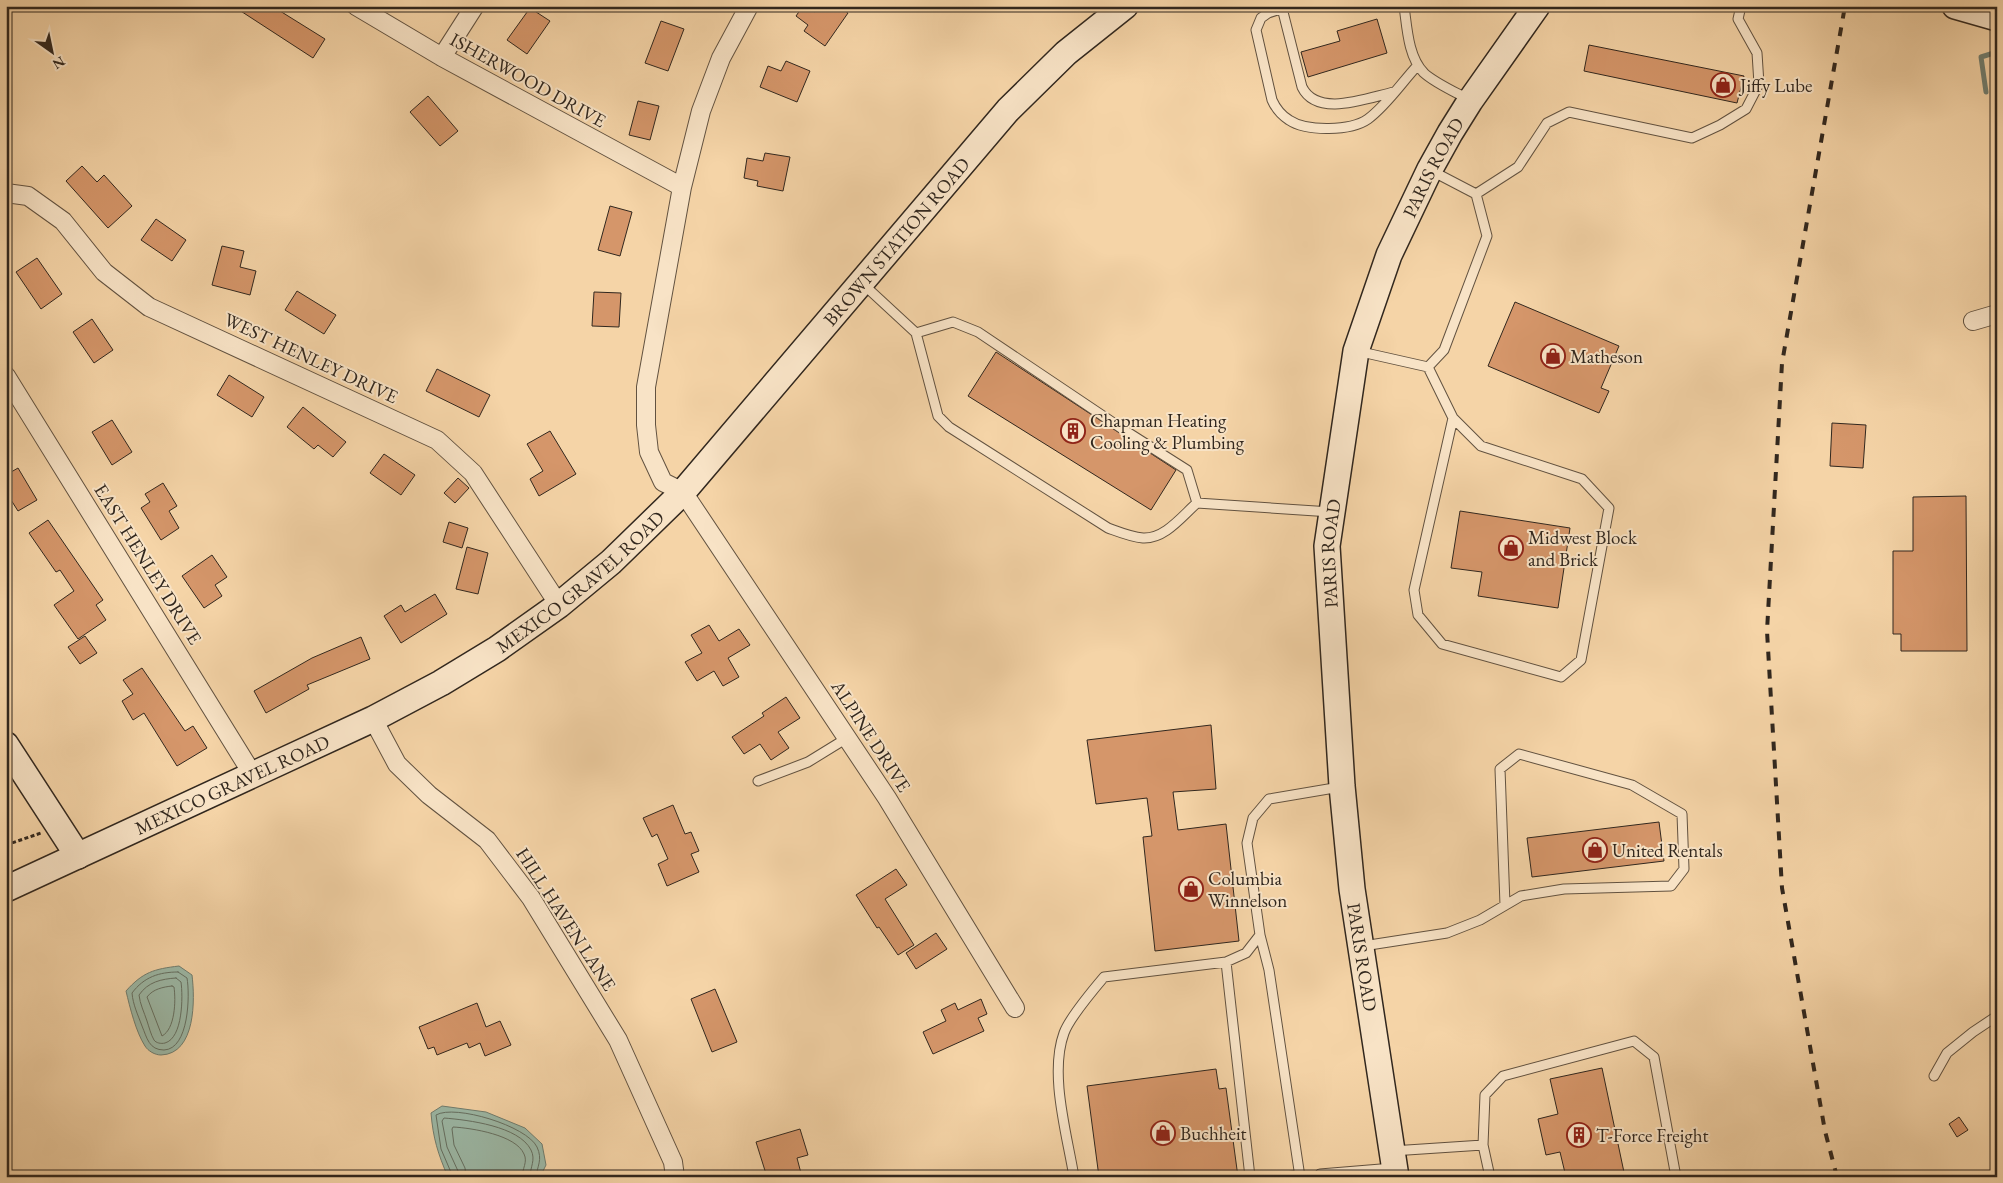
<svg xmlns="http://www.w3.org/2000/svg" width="2003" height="1183" viewBox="0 0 2003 1183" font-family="'EB Garamond',serif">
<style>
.water{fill:#9cb8a6;stroke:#717e70}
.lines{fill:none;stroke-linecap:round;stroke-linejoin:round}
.shore{stroke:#667062;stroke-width:1}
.stream{stroke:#717e70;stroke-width:5}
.building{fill:#d5966a;stroke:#31271e}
.lane-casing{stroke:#625240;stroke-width:11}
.street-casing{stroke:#625240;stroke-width:20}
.secondary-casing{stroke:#31271e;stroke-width:28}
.path{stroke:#31271e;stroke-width:3;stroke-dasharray:4 2.5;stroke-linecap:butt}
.lane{stroke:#f8e3c6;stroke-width:9}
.street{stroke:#f8e3c6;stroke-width:18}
.secondary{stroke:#f8e3c6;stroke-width:25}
.rail{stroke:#31271e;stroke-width:4;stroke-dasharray:9 9;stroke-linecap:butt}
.labels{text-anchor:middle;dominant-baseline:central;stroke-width:4;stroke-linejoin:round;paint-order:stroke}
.street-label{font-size:19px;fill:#31271e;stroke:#f8e3c6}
.poi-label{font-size:19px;fill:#31271e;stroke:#f8e3c6;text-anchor:start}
</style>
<rect width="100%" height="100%" fill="#f5d4a7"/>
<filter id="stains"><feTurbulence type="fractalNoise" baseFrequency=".004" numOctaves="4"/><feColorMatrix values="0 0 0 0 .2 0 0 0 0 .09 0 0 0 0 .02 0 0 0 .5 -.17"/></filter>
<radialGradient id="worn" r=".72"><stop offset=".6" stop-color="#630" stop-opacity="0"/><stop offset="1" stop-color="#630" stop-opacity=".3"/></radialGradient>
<!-- water -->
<path class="water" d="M 179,966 L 192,975 C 195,999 196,1054 161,1055 C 155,1055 148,1051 145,1046 C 136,1032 130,1008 126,991 C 143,972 154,969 179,966 Z
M 442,1106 L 486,1112 L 525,1128 L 542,1144 L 546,1165 L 540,1177 L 448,1177 C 438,1154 433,1138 431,1113 Z"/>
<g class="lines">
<!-- shore -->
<path class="shore" d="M 178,972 L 187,978 C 190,995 189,1049 164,1050 C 149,1050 147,1038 142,1026 C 138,1015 133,1005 132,993 C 144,977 159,972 178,972 Z
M 176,978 L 181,982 C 183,996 183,1038 165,1043 C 161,1044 156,1043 154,1040 C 151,1035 149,1027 147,1021 C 144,1012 140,1004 139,995 C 148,982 161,979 176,978 Z
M 172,986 L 174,987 C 176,1001 175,1029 162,1036 L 147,997 C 153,989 163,987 172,986 Z
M 453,1177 L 441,1149 L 436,1115 C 455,1104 527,1126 537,1147 C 543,1160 537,1166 536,1177
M 459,1177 L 458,1171 L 447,1147 L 442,1121 L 444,1118 C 468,1120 519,1126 531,1150 C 536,1160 530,1167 530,1177
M 466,1177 L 465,1168 L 454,1145 L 452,1129 L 453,1127 C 472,1128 516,1135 524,1154 C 528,1162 522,1169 522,1177"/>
<!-- stream -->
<path class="stream" d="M 1986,92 L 1981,57 L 1997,52"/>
</g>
<!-- building -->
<path class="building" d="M 233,6 L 272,6 L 325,39 L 313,58 Z
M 803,6 L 807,6 L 815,12 L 820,6 L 838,6 L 848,13 L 825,46 L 804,31 L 808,25 L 796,16 Z
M 530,8 L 550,21 L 527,54 L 507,40 Z
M 1377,19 L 1387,53 L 1308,77 L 1301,52 L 1340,41 L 1337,31 Z
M 661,21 L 684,29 L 668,71 L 645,63 Z
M 1589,45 L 1744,76 L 1737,103 L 1584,71 Z
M 786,61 L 810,71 L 797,102 L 760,87 L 768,66 L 781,71 Z
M 428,96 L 458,131 L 440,146 L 410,112 Z
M 638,101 L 659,106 L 650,140 L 629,135 Z
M 765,153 L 790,157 L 783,191 L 757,186 L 758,181 L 744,178 L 747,158 L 763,161 Z
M 82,166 L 97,182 L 104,175 L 132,206 L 108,228 L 66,181 Z
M 610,206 L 632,212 L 620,256 L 598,250 Z
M 156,219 L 186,240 L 172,261 L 141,240 Z
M 222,246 L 244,251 L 240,267 L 256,271 L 250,295 L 212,285 Z
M 37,258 L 62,294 L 41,309 L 16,272 Z
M 297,291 L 336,315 L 324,334 L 285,310 Z
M 594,292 L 621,293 L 619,327 L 592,326 Z
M 1515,302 L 1619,346 L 1601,388 L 1609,391 L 1599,413 L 1488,366 Z
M 92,319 L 113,350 L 94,363 L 73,332 Z
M 996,352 L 1176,470 L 1151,510 L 968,396 Z
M 437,369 L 490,395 L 479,417 L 426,391 Z
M 229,375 L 264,397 L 252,417 L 217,395 Z
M 303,407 L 346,442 L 333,457 L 318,445 L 314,449 L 287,427 Z
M 112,420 L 132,452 L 112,465 L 92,432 Z
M 1832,423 L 1866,425 L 1863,468 L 1830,466 Z
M 550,431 L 576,474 L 539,496 L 530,479 L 543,471 L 527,444 Z
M 384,454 L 415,475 L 401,495 L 370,473 Z
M 18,468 L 37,500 L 18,511 L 6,492 L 6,475 Z
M 458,478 L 469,488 L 455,503 L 444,493 Z
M 163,483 L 177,506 L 169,511 L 179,528 L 161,540 L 141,508 L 150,502 L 145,494 Z
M 1966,496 L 1967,651 L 1901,651 L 1901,634 L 1893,634 L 1893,551 L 1913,551 L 1913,497 Z
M 1460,511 L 1570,528 L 1558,608 L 1478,596 L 1482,572 L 1451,568 Z
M 48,520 L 103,600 L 96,605 L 106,620 L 78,639 L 54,605 L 74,591 L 60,570 L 56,572 L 29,533 Z
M 449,522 L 468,528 L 462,548 L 443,542 Z
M 467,547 L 488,553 L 478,594 L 456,589 Z
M 212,555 L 227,577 L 215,585 L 222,596 L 204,608 L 182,576 Z
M 435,594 L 447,614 L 401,643 L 384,616 L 401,605 L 405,612 Z
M 709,625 L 719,641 L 739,629 L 750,645 L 728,658 L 739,677 L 723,686 L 714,671 L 697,681 L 685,662 L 702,653 L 691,635 Z
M 85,636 L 97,653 L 80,664 L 68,647 Z
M 361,637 L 370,659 L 307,685 L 309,689 L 266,713 L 254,691 L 312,658 Z
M 142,668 L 185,731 L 193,726 L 207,748 L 177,766 L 144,713 L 133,720 L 122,701 L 133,694 L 123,680 Z
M 786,697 L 800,718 L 778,732 L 789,748 L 771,760 L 760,744 L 744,754 L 732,737 L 764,716 L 762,713 Z
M 1211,725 L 1216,789 L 1173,792 L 1178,830 L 1226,824 L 1239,941 L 1155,951 L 1143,837 L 1152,836 L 1147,798 L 1096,804 L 1087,740 Z
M 673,805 L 685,834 L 691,832 L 699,851 L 691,854 L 699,872 L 667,886 L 658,864 L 668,859 L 657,834 L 652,837 L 643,818 Z
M 1659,822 L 1664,861 L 1532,877 L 1527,838 Z
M 896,869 L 907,885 L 885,899 L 914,945 L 898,955 L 879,927 L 877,928 L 856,895 Z
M 936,933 L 947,949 L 916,969 L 906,953 Z
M 715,989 L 737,1042 L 712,1052 L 691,999 Z
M 981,999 L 987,1014 L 978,1018 L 984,1031 L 933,1054 L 923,1032 L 946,1021 L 941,1010 L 955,1003 L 958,1010 Z
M 477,1003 L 486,1027 L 500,1021 L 511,1045 L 485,1056 L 480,1043 L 469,1048 L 467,1043 L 437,1055 L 434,1047 L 428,1049 L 419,1027 Z
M 1602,1068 L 1625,1177 L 1566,1177 L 1560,1152 L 1546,1155 L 1538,1119 L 1558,1114 L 1550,1079 Z
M 1216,1069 L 1219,1089 L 1226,1088 L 1238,1177 L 1099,1177 L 1087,1086 Z
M 1959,1117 L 1968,1130 L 1957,1137 L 1949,1124 Z
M 800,1129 L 808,1155 L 797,1158 L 802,1177 L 767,1177 L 756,1142 Z"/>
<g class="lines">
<defs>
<path id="lane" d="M 1290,6 L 1268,13 L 1261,18 L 1256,30 L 1272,100 C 1276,109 1281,115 1289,120 C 1307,132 1351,131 1368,119 C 1387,105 1402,82 1418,65
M 1404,6 C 1407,27 1408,57 1424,73 C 1435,83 1455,92 1468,99
M 1282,8 L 1302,87 C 1317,118 1367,98 1394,92
M 1430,170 L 1476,194 L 1518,167 L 1547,123 L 1569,112 L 1692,138 L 1720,125 L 1746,109 L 1759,84 L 1757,53 L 1738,19 L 1741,6
M 863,284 L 916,333 L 938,416 L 949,427 L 1108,528 C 1119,532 1131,537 1143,538 C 1165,539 1182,516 1197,503 L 1331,512
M 916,333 L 953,322 L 978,332 L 1124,430 L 1187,470 L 1197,503
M 1357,351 L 1428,367 L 1444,350 L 1487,236 L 1476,194
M 1428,367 L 1453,418 L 1481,446 L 1582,479 L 1609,508 L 1581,660 L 1561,677 L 1442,644 L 1418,615 L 1414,590 L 1453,418
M 758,781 L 808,762 L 847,738
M 1260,935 L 1269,970 L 1300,1177
M 1363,946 L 1447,933 L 1480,920 L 1521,896 L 1564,889 L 1671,886 L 1684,869 L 1682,814 L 1632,785 L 1519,754 L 1500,769 L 1505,905
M 1226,962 L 1250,1177
M 1934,1076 L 1947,1053 L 1973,1032 L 1997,1016
M 1392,1151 L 1483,1145
M 1074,1177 C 1067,1134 1049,1074 1064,1033 C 1069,1019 1093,990 1104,977 L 1226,962 L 1246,953 L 1260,935 L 1247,843 L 1253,818 L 1269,799 L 1340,787
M 1286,1177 L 1300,1175
M 1318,1177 L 1320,1174 L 1393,1168
M 1490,1177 L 1483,1145 L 1485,1095 L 1503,1076 L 1634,1041 L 1654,1057 L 1676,1177"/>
<path id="street" d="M 356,6 L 442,57 L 682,187
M 749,6 L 721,58 L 701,111 L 682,187 L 646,387 L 646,425 L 649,452 L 663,482 L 683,492 L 887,798 L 1015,1008
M 442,57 L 474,7
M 6,193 L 28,196 L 63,221 L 104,272 L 149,307 L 437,440 L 473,473 L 559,605
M 1973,321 L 1997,314
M 6,376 L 253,775
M 373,719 L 397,764 L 429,795 L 487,840 L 531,898 L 618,1040 L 673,1162 L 675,1177"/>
<g id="secondary">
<path d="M 1955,6 L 1997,18"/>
<path d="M 6,745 L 78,856"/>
<path id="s1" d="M 6,889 L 373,719 L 441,683 L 497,649 L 559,605 L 611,562 L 683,492 L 1008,110 L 1066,53 L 1125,6"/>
<path id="s2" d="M 1396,1177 L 1352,889 L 1342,786 L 1327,546 L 1356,351 L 1389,255 L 1430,169 L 1450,133 L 1470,101 L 1537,6"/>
</g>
</defs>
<!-- lane casing -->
<use href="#lane" class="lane-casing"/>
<!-- street casing -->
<use href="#street" class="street-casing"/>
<!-- secondary casing -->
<use href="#secondary" class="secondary-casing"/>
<!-- path -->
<path class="path" d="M 6,845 L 41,833"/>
<!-- lane -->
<use href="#lane" class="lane"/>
<!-- street -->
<use href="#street" class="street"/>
<!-- secondary -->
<use href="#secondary" class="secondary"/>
<!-- rail -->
<path class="rail" d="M 1837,1177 L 1825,1131 L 1782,888 L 1767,631 L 1782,363 L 1845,6"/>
</g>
<!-- icons -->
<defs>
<symbol id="shop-ring" viewBox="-11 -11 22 22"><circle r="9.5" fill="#f8e3c6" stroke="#8f2418" stroke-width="1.5"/><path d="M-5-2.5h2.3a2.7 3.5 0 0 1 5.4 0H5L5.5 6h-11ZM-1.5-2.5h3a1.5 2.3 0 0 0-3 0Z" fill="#8f2418"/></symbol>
<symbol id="building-ring" viewBox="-11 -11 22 22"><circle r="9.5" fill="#f8e3c6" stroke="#8f2418" stroke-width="1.5"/><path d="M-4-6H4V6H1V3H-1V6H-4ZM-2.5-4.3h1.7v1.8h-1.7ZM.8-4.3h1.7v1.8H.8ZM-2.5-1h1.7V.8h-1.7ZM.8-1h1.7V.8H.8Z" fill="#8f2418"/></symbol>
</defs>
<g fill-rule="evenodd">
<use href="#shop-ring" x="1709" y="71" width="28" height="28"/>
<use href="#shop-ring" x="1539" y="342" width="28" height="28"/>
<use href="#building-ring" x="1059" y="417" width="28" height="28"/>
<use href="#shop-ring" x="1497" y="534" width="28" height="28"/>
<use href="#shop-ring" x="1581" y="836" width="28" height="28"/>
<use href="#shop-ring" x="1177" y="875" width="28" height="28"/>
<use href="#shop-ring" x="1149" y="1119" width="28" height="28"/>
<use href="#building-ring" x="1565" y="1121" width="28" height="28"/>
</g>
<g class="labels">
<!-- street labels -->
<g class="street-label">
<text transform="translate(528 80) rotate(29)">ISHERWOOD DRIVE</text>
<text stroke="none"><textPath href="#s2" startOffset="1032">PARIS ROAD</textPath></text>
<text stroke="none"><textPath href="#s1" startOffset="1120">BROWN STATION ROAD</textPath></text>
<text transform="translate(311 358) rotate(25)">WEST HENLEY DRIVE</text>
<text stroke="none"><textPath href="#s2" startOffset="628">PARIS ROAD</textPath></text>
<text transform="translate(148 564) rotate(58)">EAST HENLEY DRIVE</text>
<text stroke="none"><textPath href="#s1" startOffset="654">MEXICO GRAVEL ROAD</textPath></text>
<text transform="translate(871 736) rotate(57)">ALPINE DRIVE</text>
<text stroke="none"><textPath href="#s1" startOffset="249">MEXICO GRAVEL ROAD</textPath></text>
<text transform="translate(566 919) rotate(57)">HILL HAVEN LANE</text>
<text transform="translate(1362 957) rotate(81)">PARIS ROAD</text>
</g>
<!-- poi labels -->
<g class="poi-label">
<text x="1740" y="85">Jiffy Lube</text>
<text x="1570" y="356">Matheson</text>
<text x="1090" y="420">Chapman Heating<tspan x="1090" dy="22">Cooling &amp; Plumbing</tspan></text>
<text x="1528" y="537">Midwest Block<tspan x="1528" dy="22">and Brick</tspan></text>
<text x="1612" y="850">United Rentals</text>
<text x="1208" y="878">Columbia<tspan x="1208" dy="22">Winnelson</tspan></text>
<text x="1180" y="1133">Buchheit</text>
<text x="1596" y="1135">T-Force Freight</text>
</g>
</g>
<!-- margin -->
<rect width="2003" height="1183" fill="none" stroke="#f5d4a7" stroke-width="25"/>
<rect x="8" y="8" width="1988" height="1168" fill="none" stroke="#31271e" stroke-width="2.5"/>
<rect x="12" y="12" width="1978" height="1158" fill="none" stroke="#31271e"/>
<!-- north arrow -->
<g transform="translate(52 52) rotate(147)" stroke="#f8e3c6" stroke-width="4" paint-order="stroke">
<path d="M0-4L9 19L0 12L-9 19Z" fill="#31271e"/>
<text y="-8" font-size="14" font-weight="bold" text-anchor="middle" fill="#31271e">N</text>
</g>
<rect width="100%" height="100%" filter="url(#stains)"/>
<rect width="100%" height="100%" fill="url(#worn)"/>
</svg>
